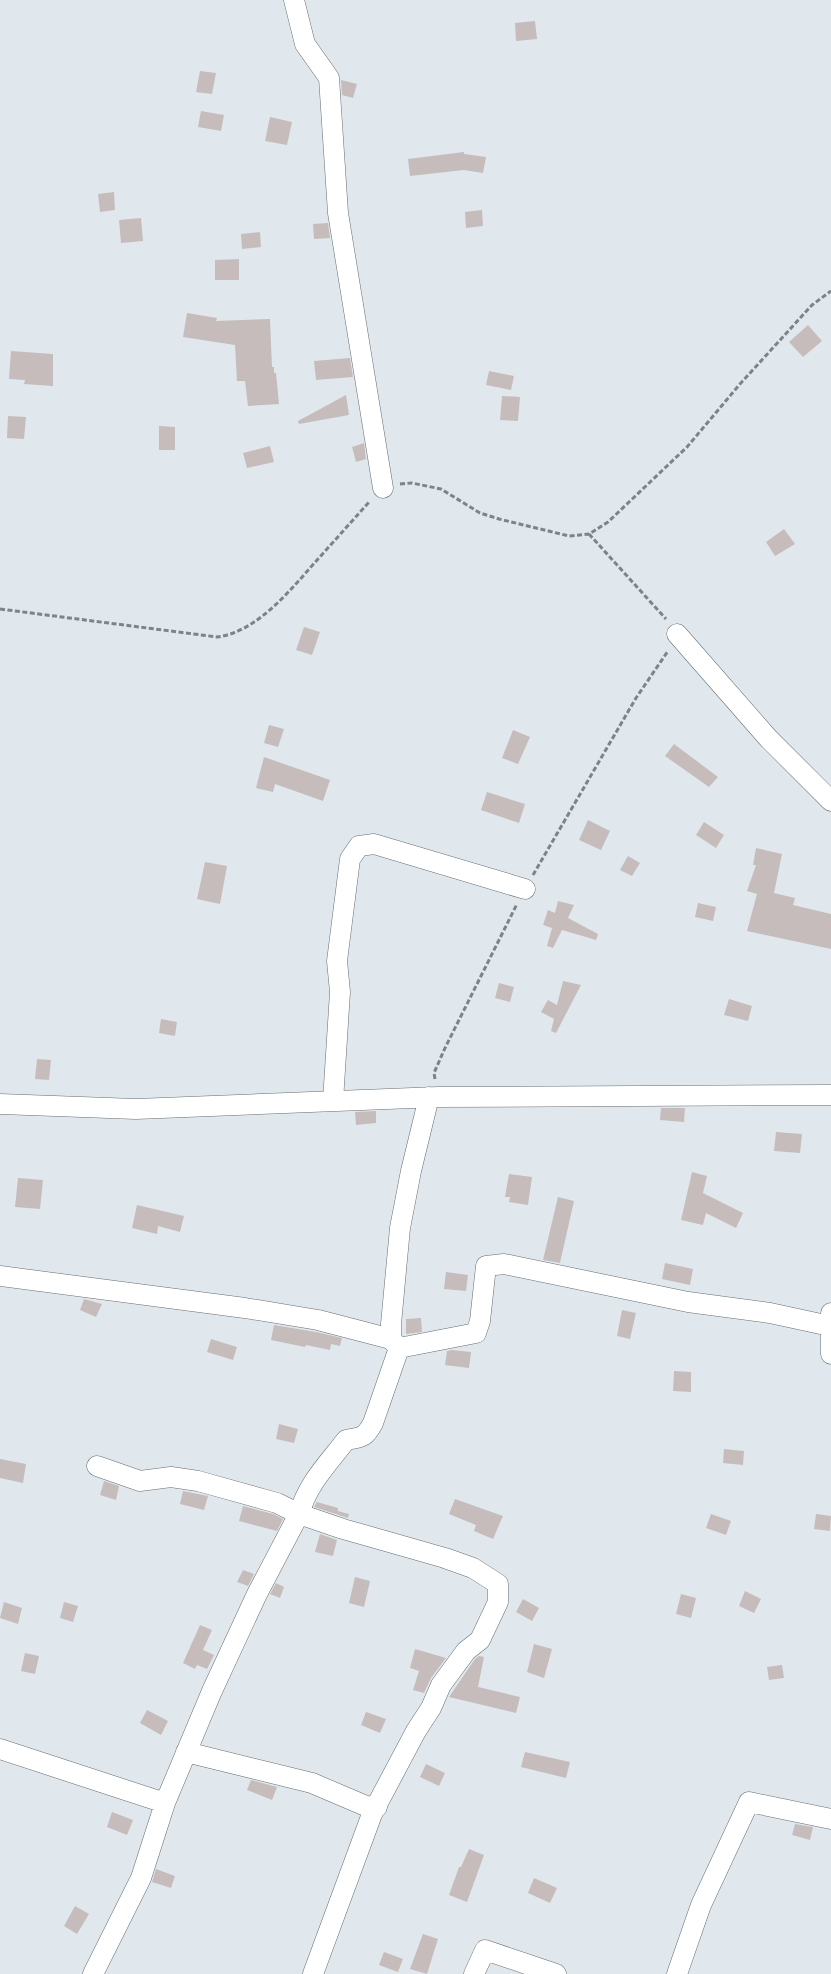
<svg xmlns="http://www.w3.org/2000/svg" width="831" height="1974" viewBox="0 0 831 1974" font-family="'Alegreya Sans',sans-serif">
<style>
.building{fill:#c6bcbc}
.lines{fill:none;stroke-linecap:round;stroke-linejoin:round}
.minor-casing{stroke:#666d72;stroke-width:21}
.path{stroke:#7d8386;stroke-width:3;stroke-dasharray:5 2.5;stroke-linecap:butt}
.minor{stroke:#fff;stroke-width:20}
</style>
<rect width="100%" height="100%" fill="#e0e8ed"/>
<!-- building -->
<path class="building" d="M 535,21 L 537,39 L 516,41 L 515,23 Z
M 200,71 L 216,73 L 212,94 L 196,92 Z
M 341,80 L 357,84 L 353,98 L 342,95 Z
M 201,111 L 224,115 L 221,131 L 198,127 Z
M 270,117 L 292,122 L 287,145 L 265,141 Z
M 464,152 L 464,154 L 486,157 L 483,173 L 464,170 L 410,176 L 408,159 Z
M 114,192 L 115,210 L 100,212 L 98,194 Z
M 482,210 L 483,226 L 466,228 L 465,212 Z
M 141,218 L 143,241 L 121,243 L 119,220 Z
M 328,223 L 330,238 L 314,239 L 313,224 Z
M 260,232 L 261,247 L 242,249 L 241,234 Z
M 239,259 L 239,280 L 215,280 L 215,260 Z
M 187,313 L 217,318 L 216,321 L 270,319 L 272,367 L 274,367 L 274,373 L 276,373 L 279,404 L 248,406 L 245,381 L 237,381 L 235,345 L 183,337 Z
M 808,325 L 822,341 L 803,357 L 789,342 Z
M 11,351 L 53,354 L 53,386 L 24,384 L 25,380 L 9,379 Z
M 350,358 L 353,377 L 316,380 L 314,361 Z
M 489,371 L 514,376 L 511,390 L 486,385 Z
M 346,395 L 349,415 L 299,424 L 298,421 Z
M 502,396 L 520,397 L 518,421 L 500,420 Z
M 8,416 L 26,417 L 24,439 L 7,438 Z
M 159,426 L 175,427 L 175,450 L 159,450 Z
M 364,443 L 366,459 L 356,462 L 352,447 Z
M 270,446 L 274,462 L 247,468 L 243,453 Z
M 784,529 L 795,544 L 775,556 L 766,542 Z
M 304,627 L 320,632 L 312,655 L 296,650 Z
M 269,725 L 284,729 L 278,747 L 264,743 Z
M 513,730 L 530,737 L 518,764 L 502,758 Z
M 674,744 L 718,777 L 709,787 L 665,756 Z
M 264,757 L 330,780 L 323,801 L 275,784 L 273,792 L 256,788 Z
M 487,792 L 525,804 L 519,823 L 481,810 Z
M 588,820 L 610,831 L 601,850 L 579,840 Z
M 704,822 L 724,835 L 716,848 L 696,835 Z
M 756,848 L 782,854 L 774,893 L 795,898 L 793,905 L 831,914 L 831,949 L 747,931 L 757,894 L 747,891 L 756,865 L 753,865 Z
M 628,856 L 640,863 L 632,876 L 620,870 Z
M 205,862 L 227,866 L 220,904 L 197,899 Z
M 558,901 L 574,905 L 568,918 L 598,934 L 596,940 L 562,930 L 553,948 L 547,946 L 552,928 L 543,925 L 548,910 L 555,913 Z
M 698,903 L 716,907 L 713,921 L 695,917 Z
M 563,981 L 581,985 L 556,1033 L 551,1031 L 554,1019 L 541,1012 L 548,1000 L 557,1005 Z
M 499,983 L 514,987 L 510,1002 L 495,998 Z
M 729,999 L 752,1006 L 748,1021 L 724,1015 Z
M 161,1019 L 177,1022 L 175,1036 L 159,1033 Z
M 37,1059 L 51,1060 L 49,1080 L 35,1079 Z
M 661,1108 L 685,1108 L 684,1122 L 660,1120 Z
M 376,1111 L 376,1123 L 356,1125 L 355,1112 Z
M 776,1132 L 802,1134 L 800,1153 L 774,1151 Z
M 692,1172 L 707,1176 L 703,1193 L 743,1213 L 736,1228 L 706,1213 L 703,1225 L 681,1220 Z
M 509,1174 L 532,1177 L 528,1205 L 509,1202 L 510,1197 L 505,1197 Z
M 18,1178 L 43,1180 L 40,1209 L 15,1207 Z
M 558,1197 L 574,1201 L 560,1263 L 543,1260 Z
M 137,1205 L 184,1216 L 180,1232 L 158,1226 L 157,1234 L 132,1228 Z
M 665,1263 L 693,1269 L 690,1285 L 662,1279 Z
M 446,1272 L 468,1275 L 466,1291 L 444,1289 Z
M 84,1299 L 102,1304 L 96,1317 L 80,1310 Z
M 622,1310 L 636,1313 L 630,1339 L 617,1336 Z
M 421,1318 L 422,1332 L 406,1334 L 406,1319 Z
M 274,1325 L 316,1332 L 342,1338 L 340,1346 L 331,1344 L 330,1350 L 306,1345 L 305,1347 L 271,1340 Z
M 211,1339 L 237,1347 L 233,1360 L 207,1352 Z
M 452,1350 L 471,1352 L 469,1368 L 445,1365 L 447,1351 Z
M 674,1371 L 691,1372 L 691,1392 L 673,1391 Z
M 279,1424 L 298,1429 L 294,1443 L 276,1439 Z
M 724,1449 L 744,1451 L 743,1465 L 723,1463 Z
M 0,1459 L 26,1464 L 23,1483 L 0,1478 Z
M 104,1481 L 119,1486 L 116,1500 L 100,1495 Z
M 183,1491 L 208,1496 L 204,1510 L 180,1504 Z
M 455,1499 L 503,1516 L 493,1539 L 474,1531 L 476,1525 L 449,1514 Z
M 317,1502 L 338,1508 L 338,1511 L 349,1514 L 348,1518 L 314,1507 Z
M 243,1506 L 273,1514 L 283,1519 L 277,1531 L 239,1521 Z
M 711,1514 L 731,1521 L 726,1535 L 706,1528 Z
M 816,1514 L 831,1516 L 830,1531 L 814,1529 Z
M 320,1534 L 337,1540 L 333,1556 L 315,1552 Z
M 243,1570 L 254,1574 L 248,1586 L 237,1582 Z
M 355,1577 L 370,1581 L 364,1607 L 349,1603 Z
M 276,1583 L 284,1587 L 280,1598 L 270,1594 Z
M 745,1591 L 761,1599 L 754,1613 L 739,1606 Z
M 681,1594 L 696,1598 L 691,1618 L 676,1614 Z
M 523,1599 L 539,1608 L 532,1621 L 516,1612 Z
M 4,1602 L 22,1608 L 18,1624 L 0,1618 Z
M 64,1602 L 78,1606 L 73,1622 L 60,1618 Z
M 200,1625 L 212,1630 L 203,1650 L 214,1655 L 207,1669 L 197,1665 L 195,1669 L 183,1663 Z
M 534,1644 L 552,1649 L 544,1678 L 527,1672 Z
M 415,1649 L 446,1658 L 431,1678 L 424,1693 L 413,1690 L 419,1671 L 410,1668 Z
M 25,1653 L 39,1656 L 35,1674 L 21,1671 Z
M 479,1656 L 484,1657 L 478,1687 L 520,1697 L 516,1713 L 449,1697 L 475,1659 Z
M 782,1665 L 784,1678 L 769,1680 L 767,1667 Z
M 147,1710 L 168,1721 L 161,1735 L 140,1723 Z
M 366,1712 L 386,1719 L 380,1733 L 361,1725 Z
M 525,1752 L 570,1762 L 566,1778 L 521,1767 Z
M 426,1764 L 445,1773 L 439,1786 L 420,1777 Z
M 251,1780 L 277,1787 L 272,1800 L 247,1790 Z
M 112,1812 L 133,1820 L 127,1835 L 107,1827 Z
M 795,1824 L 813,1827 L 810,1840 L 792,1835 Z
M 469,1849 L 484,1855 L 467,1902 L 449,1895 L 459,1867 L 461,1867 Z
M 156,1869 L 175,1876 L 171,1888 L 152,1882 Z
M 534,1878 L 557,1888 L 550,1903 L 528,1893 Z
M 75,1906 L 89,1914 L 77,1934 L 64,1926 Z
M 423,1934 L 438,1939 L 427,1974 L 410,1969 Z
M 384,1952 L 403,1959 L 398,1972 L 379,1965 Z"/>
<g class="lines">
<defs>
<path id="minor" d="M 294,0 L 305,44 L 329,78 L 338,213 L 383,488
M 677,634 L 768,738 L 831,801
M 333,1101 L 340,992 L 337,961 L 350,859 L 359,846 L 374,844 L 525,889
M 0,1104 L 136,1109 L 438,1097 L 831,1095
M 0,1276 L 245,1308 L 318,1320 L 391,1339
M 831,1313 L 831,1354
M 399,1348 L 476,1333 L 480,1321 L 486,1266 L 504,1264 L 688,1302 L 770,1313 L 830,1326
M 97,1466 L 140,1481 L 171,1477 L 198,1481 L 277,1503 L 299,1514 L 343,1529 L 445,1558 L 473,1568 L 498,1584 L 498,1602 L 480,1640 L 466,1651 L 441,1685 L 431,1708 L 416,1731 L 372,1814 L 313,1974
M 0,1749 L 165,1803
M 186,1752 L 312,1783 L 366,1806 L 377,1807
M 93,1974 L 141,1878 L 165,1803 L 212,1691 L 257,1594 L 299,1514 C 308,1483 327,1465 346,1440 C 362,1437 365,1438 373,1423 L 399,1348 L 391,1339 L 391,1324 L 400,1228 L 411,1171 L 429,1097
M 474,1974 L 485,1950 L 556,1974
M 677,1974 L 701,1905 L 749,1802 L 831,1819"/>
</defs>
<!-- minor casing -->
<use href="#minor" class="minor-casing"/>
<!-- path -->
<path class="path" d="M 400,484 L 412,483 L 441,489 L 480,513 L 499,519 L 569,536 L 589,534 L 608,522 L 687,447 L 740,384 L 812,305 L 831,291
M 589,534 L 666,619
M 0,609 L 217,637 C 258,632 292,588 318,559 C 336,539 353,520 370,501
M 533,875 L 636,698 L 668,651
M 435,1079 L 434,1073 L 445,1048 L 517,904"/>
<!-- minor -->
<use href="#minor" class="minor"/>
</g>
</svg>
